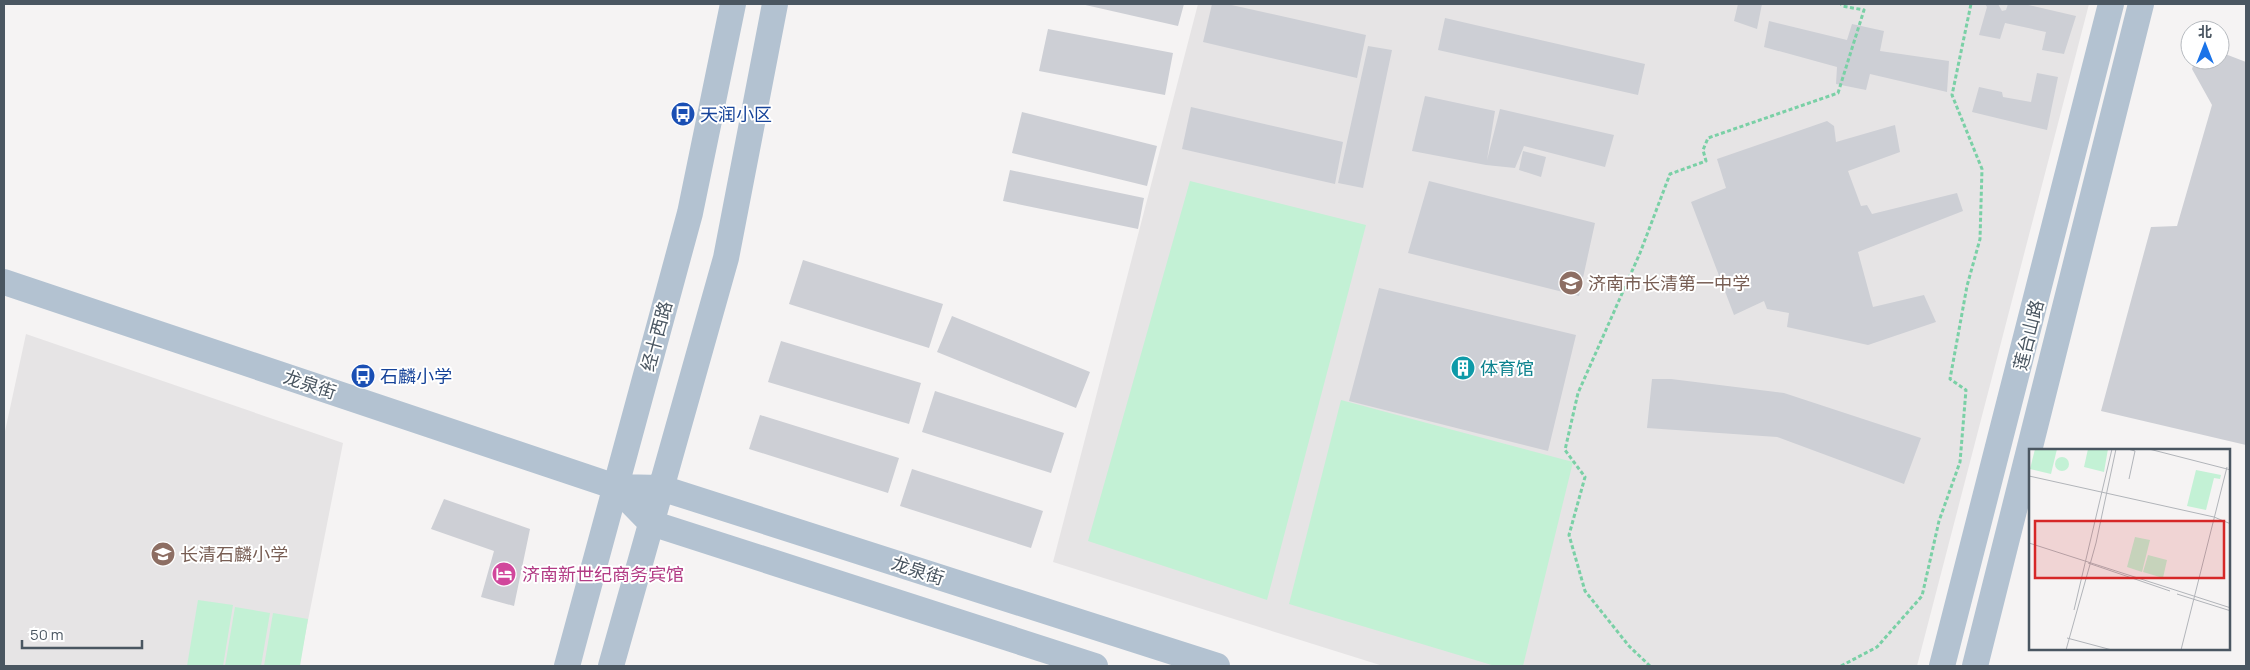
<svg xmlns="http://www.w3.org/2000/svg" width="2250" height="670" viewBox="0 0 2250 670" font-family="Manrope,'Noto Sans SC',sans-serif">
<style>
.education{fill:#e6e4e5}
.pitch{fill:#c3f1d5}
.building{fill:#cdcfd5}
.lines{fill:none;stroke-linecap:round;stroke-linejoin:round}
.path{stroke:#7ad0a6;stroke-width:3;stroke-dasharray:4 2.5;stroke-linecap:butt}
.major{stroke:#b3c2d1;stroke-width:26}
.labels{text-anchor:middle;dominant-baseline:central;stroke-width:4;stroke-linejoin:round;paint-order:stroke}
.transit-label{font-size:18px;fill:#164399;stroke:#fff;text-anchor:start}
.education-label{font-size:18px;fill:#785e54;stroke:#fff;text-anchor:start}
.street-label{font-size:18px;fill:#4a5661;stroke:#fff}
.culture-label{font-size:18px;fill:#0d838f;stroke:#fff;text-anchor:start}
.hotel-label{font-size:18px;fill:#b23c85;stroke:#fff;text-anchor:start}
.inset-road{fill:none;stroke:#b1b4b9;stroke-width:1}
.view{fill:#d62828;fill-opacity:0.15;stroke:#d62828;stroke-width:2.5}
.inset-edge{fill:none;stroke:#4a5661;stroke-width:2.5}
</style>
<rect width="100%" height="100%" fill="#f5f3f3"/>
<!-- education -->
<path class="education" d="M 1198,4 L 2089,4 L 1917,666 L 1383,666 L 1053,562 Z
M 26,334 L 343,443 L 299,666 L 4,666 L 4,436 Z"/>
<!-- pitch -->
<path class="pitch" d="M 1190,181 L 1366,225 L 1267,600 L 1088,541 Z
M 1341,400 L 1573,462 L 1523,666 L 1495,666 L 1289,604 Z
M 198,600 L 233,605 L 223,666 L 187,666 Z
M 235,607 L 270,613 L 261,666 L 225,666 Z
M 273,613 L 308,619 L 300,666 L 264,666 Z"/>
<!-- building -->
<path class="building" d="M 1081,4 L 1184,4 L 1178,26 Z
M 1212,4 L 1227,4 L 1366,35 L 1357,78 L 1203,42 Z
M 1738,4 L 1762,4 L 1757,29 L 1734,21 Z
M 1985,4 L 1998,4 L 2002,11 L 2006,10 L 2008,4 L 2024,4 L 2076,16 L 2064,54 L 2042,50 L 2046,32 L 2005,23 L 2000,39 L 1979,35 L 1987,7 Z
M 1445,18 L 1645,64 L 1638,95 L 1438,50 Z
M 1769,21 L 1847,40 L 1852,24 L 1884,31 L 1880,51 L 1949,61 L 1947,92 L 1870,74 L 1866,90 L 1836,84 L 1837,67 L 1764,47 Z
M 1048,29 L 1173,53 L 1165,95 L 1039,71 Z
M 1368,46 L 1392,50 L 1363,188 L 1338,183 Z
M 2220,52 L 2246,62 L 2246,445 L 2101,411 L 2151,227 L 2177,226 L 2212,105 L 2192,69 L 2195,60 L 2220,60 Z
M 2037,73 L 2058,77 L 2047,130 L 1972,112 L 1979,87 L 2002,92 L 2003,97 L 2031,102 Z
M 1425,96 L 1495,111 L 1487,160 L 1500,109 L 1614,135 L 1605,167 L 1524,146 L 1515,168 L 1486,165 L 1412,151 Z
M 1191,107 L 1343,142 L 1335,184 L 1182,149 Z
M 1022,112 L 1157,146 L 1147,186 L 1012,153 Z
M 1827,121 L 1834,126 L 1836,142 L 1895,125 L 1900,152 L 1848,171 L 1861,206 L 1867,205 L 1872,214 L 1957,193 L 1963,211 L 1858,252 L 1873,307 L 1924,295 L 1936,322 L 1868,345 L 1787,327 L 1789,313 L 1767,309 L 1764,301 L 1734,315 L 1691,202 L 1726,188 L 1717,159 Z
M 1523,151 L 1546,157 L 1541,177 L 1519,170 Z
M 1010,170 L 1144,198 L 1138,229 L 1003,201 Z
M 1429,181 L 1595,223 L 1579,296 L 1408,253 Z
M 803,260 L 943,304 L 929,348 L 789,304 Z
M 1379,288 L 1576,335 L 1548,451 L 1349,401 Z
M 952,316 L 1090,372 L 1076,408 L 937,352 Z
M 781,341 L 921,383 L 909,424 L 768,382 Z
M 1652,379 L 1671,379 L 1784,393 L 1921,438 L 1904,484 L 1777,437 L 1647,428 Z
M 935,391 L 1064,433 L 1051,473 L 922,432 Z
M 760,415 L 899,458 L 888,493 L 749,449 Z
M 912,469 L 1043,511 L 1031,548 L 900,506 Z
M 444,499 L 530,529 L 514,606 L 481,597 L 494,551 L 431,529 Z"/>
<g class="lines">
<!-- path -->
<path class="path" d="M 1650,666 L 1629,646 L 1585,591 L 1569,535 L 1585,477 L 1565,450 L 1578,393 L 1640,253 L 1670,174 L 1706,161 L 1703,150 L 1708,138 L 1838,93 L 1864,10 L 1842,6 L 1841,4
M 1841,666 L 1877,647 L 1922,596 L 1939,521 L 1960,462 L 1966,390 L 1950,379 L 1967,286 L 1980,239 L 1982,169 L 1952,95 L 1971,4"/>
<!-- major -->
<path class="major" d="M 4,282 L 616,487 L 661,488 L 1217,666
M 616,487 L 651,523 L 1095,666
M 567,666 L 690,213 L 733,4
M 611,666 L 726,258 L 775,4
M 1942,666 L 2111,4
M 1975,666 L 2141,4"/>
</g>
<!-- icons -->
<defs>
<symbol id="bus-disc" viewBox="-11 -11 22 22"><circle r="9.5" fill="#1a4fb4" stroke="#fff"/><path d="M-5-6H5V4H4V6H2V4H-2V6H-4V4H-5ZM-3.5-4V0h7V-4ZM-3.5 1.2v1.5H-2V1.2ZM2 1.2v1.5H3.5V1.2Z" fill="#fff"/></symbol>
<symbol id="school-disc" viewBox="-11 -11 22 22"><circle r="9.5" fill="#8d6e63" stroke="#fff"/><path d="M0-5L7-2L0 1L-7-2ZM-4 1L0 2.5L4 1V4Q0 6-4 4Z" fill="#fff"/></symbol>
<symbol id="building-disc" viewBox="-11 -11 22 22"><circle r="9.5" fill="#0f9aa8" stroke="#fff"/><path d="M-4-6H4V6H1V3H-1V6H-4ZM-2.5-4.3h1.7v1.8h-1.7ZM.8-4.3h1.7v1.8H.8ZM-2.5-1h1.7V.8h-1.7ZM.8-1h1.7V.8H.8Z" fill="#fff"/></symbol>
<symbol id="hotel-disc" viewBox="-11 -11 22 22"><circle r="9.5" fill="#d1479c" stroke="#fff"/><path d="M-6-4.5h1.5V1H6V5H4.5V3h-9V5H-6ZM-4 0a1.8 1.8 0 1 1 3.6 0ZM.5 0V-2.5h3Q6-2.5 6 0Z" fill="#fff"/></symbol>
</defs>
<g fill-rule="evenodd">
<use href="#bus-disc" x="669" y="100" width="28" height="28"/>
<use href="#school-disc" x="1557" y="269" width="28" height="28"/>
<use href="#building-disc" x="1449" y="354" width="28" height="28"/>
<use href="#bus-disc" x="349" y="362" width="28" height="28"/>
<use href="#school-disc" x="149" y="540" width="28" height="28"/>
<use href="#hotel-disc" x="490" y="560" width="28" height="28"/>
</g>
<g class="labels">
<!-- transit labels -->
<g class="transit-label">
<text x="700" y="114">天润小区</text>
<text x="380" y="376">石麟小学</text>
</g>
<!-- education labels -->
<g class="education-label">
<text x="1588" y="283">济南市长清第一中学</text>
<text x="180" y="554">长清石麟小学</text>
</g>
<!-- street labels -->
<g class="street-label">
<text transform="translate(2028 335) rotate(-76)">莲台山路</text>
<text transform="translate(656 336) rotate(-75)">经十西路</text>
<text transform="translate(310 384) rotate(18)">龙泉街</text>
<text transform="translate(918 570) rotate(18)">龙泉街</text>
</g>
<!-- culture labels -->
<g class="culture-label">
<text x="1480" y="368">体育馆</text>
</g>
<!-- hotel labels -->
<g class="hotel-label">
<text x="522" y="574">济南新世纪商务宾馆</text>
</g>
</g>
<!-- overview -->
<g transform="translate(2029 449)">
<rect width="201" height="201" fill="#f5f3f3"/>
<path d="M26 15a7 7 0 1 1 14 0a7 7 0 1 1-14 0Z" fill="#c3f1d5"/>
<path d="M 6,0 L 28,0 L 22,25 L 1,20 ZM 59,0 L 79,0 L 75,23 L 55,18 Z" fill="#c3f1d5"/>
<path d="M 167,21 L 192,26 L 191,30 L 185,29 L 177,61 L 158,57 ZM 106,88 L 121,91 L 113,123 L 98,118 ZM 119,106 L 138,111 L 134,129 L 114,123 Z" fill="#c3f1d5"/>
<path class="inset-road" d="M 99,0 L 106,2 L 100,30M 120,0 L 202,21M 0,27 L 185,68M 185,68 L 202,75M 0,94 L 202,159M 59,114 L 141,142M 148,145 L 202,162M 45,161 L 83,0M 38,189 L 83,201M 37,201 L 67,94 L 87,0M 152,201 L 198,18"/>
<path class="view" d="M 6,72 L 195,72 L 195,129 L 6,129 Z"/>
<rect width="201" height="201" class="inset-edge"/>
</g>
<!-- border -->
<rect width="2250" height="670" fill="none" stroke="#4a5661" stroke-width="10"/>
<!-- north arrow -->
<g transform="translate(2205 45)"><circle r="24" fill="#ffffff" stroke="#b7bbc0"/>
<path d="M0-4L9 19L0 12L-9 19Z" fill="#1a73e8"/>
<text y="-8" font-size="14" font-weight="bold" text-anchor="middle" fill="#4a5661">北</text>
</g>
<!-- scale -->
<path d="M22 640v8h120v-8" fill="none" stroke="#4a5661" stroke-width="2.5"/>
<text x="30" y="640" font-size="15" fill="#4a5661" stroke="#ffffff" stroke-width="4" paint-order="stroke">50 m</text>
</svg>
